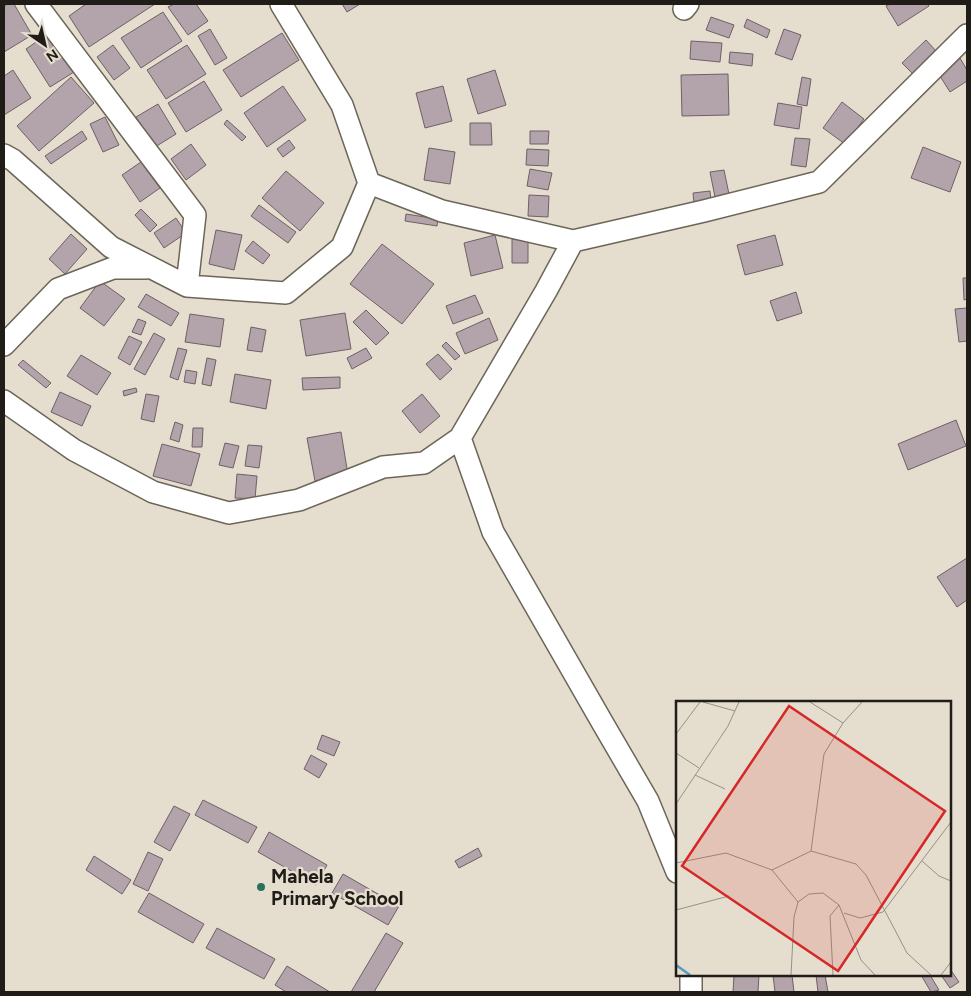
<svg xmlns="http://www.w3.org/2000/svg" width="971" height="996" viewBox="0 0 971 996" font-family="Figtree,sans-serif">
<style>
.building{fill:#b3a3aa;stroke:#6f6066}
.lines{fill:none;stroke-linecap:round;stroke-linejoin:round}
.minor-casing{stroke:#6c6659;stroke-width:24}
.minor{stroke:#fff;stroke-width:21}
.poi-dot{fill:#2d6f5f;stroke:#e5decf;stroke-width:2}
.labels{text-anchor:middle;dominant-baseline:central;stroke-width:4.5;stroke-linejoin:round;paint-order:stroke}
.poi-label{font-size:19px;font-weight:bold;fill:#201d18;stroke:#e5decf;text-anchor:start}
.inset-river{fill:none;stroke:#559cc0;stroke-width:2.5}
.inset-road{fill:none;stroke:#969186;stroke-width:1}
.view{fill:#d62828;fill-opacity:0.15;stroke:#d62828;stroke-width:2.5}
.inset-edge{fill:none;stroke:#201d18;stroke-width:2.5}
</style>
<rect width="100%" height="100%" fill="#e5decf"/>
<!-- building -->
<path class="building" d="M 8,4 L 14,4 L 32,35 L 4,52 L 4,6 Z
M 86,4 L 155,4 L 89,47 L 69,16 Z
M 174,4 L 196,4 L 208,21 L 188,35 L 168,7 Z
M 342,4 L 360,4 L 347,12 Z
M 890,4 L 928,4 L 929,6 L 898,26 L 886,6 Z
M 163,12 L 182,41 L 141,68 L 121,38 Z
M 711,17 L 734,25 L 729,38 L 706,30 Z
M 747,19 L 770,30 L 767,38 L 744,27 Z
M 210,29 L 227,58 L 215,65 L 198,36 Z
M 784,29 L 801,35 L 792,60 L 775,54 Z
M 49,33 L 74,72 L 50,87 L 26,49 Z
M 282,33 L 299,60 L 241,97 L 223,70 Z
M 926,40 L 937,52 L 914,75 L 902,63 Z
M 691,41 L 722,43 L 720,62 L 690,59 Z
M 113,45 L 130,68 L 114,80 L 97,57 Z
M 187,45 L 206,74 L 166,99 L 147,70 Z
M 730,52 L 753,54 L 752,66 L 729,63 Z
M 960,58 L 967,70 L 967,81 L 950,92 L 938,73 Z
M 13,70 L 31,98 L 4,115 L 4,76 Z
M 495,70 L 506,105 L 478,114 L 467,79 Z
M 728,74 L 729,115 L 682,116 L 681,75 Z
M 71,77 L 94,103 L 39,151 L 17,126 Z
M 802,77 L 811,79 L 807,106 L 797,104 Z
M 204,81 L 222,110 L 186,132 L 168,103 Z
M 283,86 L 306,120 L 267,147 L 244,113 Z
M 443,86 L 452,121 L 425,128 L 416,93 Z
M 842,102 L 864,119 L 845,144 L 823,128 Z
M 778,103 L 802,107 L 799,129 L 774,125 Z
M 158,104 L 176,134 L 155,147 L 136,117 Z
M 105,117 L 119,145 L 103,152 L 90,124 Z
M 227,120 L 246,137 L 242,141 L 224,124 Z
M 470,123 L 491,123 L 492,145 L 470,145 Z
M 82,131 L 87,139 L 51,164 L 45,156 Z
M 530,131 L 549,131 L 548,144 L 530,144 Z
M 795,138 L 810,139 L 806,167 L 791,165 Z
M 289,140 L 295,148 L 283,157 L 277,149 Z
M 191,144 L 206,165 L 186,180 L 171,159 Z
M 923,147 L 961,162 L 950,192 L 911,178 Z
M 429,148 L 455,152 L 450,184 L 424,180 Z
M 527,149 L 549,150 L 548,166 L 526,165 Z
M 141,162 L 160,188 L 140,202 L 122,175 Z
M 530,169 L 552,173 L 548,190 L 527,186 Z
M 724,170 L 730,199 L 716,202 L 710,172 Z
M 286,171 L 324,203 L 300,231 L 262,198 Z
M 710,191 L 711,201 L 694,203 L 693,193 Z
M 529,195 L 549,196 L 548,217 L 528,216 Z
M 259,205 L 296,232 L 288,243 L 251,216 Z
M 141,209 L 157,225 L 150,232 L 135,215 Z
M 406,214 L 438,219 L 437,226 L 405,221 Z
M 176,218 L 186,233 L 164,248 L 154,233 Z
M 216,230 L 242,235 L 234,270 L 209,264 Z
M 71,234 L 87,249 L 65,274 L 49,259 Z
M 495,235 L 503,268 L 471,276 L 464,243 Z
M 775,235 L 783,265 L 745,275 L 737,245 Z
M 512,239 L 528,239 L 528,263 L 512,263 Z
M 253,241 L 270,255 L 263,264 L 245,251 Z
M 382,244 L 434,284 L 402,324 L 350,284 Z
M 963,278 L 967,278 L 967,299 L 964,300 Z
M 100,281 L 125,299 L 104,326 L 80,308 Z
M 796,292 L 802,313 L 777,321 L 770,301 Z
M 146,294 L 179,313 L 171,326 L 138,307 Z
M 475,295 L 483,313 L 453,324 L 446,306 Z
M 967,308 L 967,341 L 959,342 L 955,309 Z
M 366,310 L 389,333 L 376,345 L 353,322 Z
M 345,313 L 351,349 L 306,356 L 300,320 Z
M 190,314 L 224,319 L 220,347 L 185,342 Z
M 489,318 L 498,340 L 465,354 L 456,333 Z
M 138,319 L 146,322 L 141,335 L 132,332 Z
M 251,327 L 266,330 L 262,352 L 247,350 Z
M 154,333 L 165,339 L 145,375 L 134,369 Z
M 129,336 L 142,342 L 130,365 L 118,358 Z
M 446,342 L 460,356 L 455,360 L 442,346 Z
M 178,348 L 187,350 L 178,380 L 170,377 Z
M 366,348 L 372,358 L 352,369 L 347,358 Z
M 438,354 L 452,369 L 440,380 L 426,364 Z
M 81,355 L 111,373 L 97,395 L 67,376 Z
M 207,358 L 216,360 L 211,386 L 202,384 Z
M 23,360 L 51,383 L 46,388 L 18,365 Z
M 186,370 L 197,372 L 195,384 L 184,382 Z
M 235,374 L 271,380 L 266,409 L 230,402 Z
M 340,377 L 340,388 L 303,390 L 302,378 Z
M 136,388 L 137,392 L 124,396 L 123,391 Z
M 60,392 L 91,406 L 82,426 L 51,412 Z
M 146,394 L 159,396 L 154,422 L 141,419 Z
M 422,394 L 440,416 L 420,433 L 402,411 Z
M 956,420 L 966,446 L 908,470 L 898,444 Z
M 175,422 L 183,425 L 179,442 L 170,439 Z
M 193,428 L 203,428 L 202,447 L 192,447 Z
M 341,432 L 348,475 L 315,481 L 307,438 Z
M 225,443 L 239,446 L 233,468 L 219,465 Z
M 162,444 L 200,454 L 191,486 L 153,476 Z
M 248,445 L 262,446 L 259,468 L 245,466 Z
M 237,474 L 257,476 L 255,499 L 235,498 Z
M 967,558 L 967,600 L 957,607 L 937,577 Z
M 322,735 L 340,742 L 334,756 L 317,749 Z
M 311,755 L 327,764 L 319,778 L 304,769 Z
M 203,800 L 257,827 L 248,843 L 195,815 Z
M 174,806 L 190,814 L 170,851 L 154,842 Z
M 269,832 L 327,865 L 316,885 L 258,852 Z
M 478,848 L 482,856 L 459,868 L 455,861 Z
M 148,852 L 163,859 L 148,891 L 133,884 Z
M 94,856 L 131,880 L 122,894 L 86,870 Z
M 343,874 L 399,906 L 388,925 L 332,893 Z
M 149,893 L 204,924 L 193,943 L 138,912 Z
M 217,928 L 275,959 L 264,979 L 206,948 Z
M 386,933 L 403,943 L 374,992 L 351,992 Z
M 287,966 L 330,992 L 286,992 L 275,985 Z
M 950,969 L 959,982 L 950,988 L 941,975 L 950,975 Z
M 734,975 L 759,975 L 758,992 L 733,992 Z
M 773,975 L 792,975 L 794,992 L 775,992 Z
M 816,975 L 825,975 L 828,992 L 818,992 Z
M 921,975 L 930,975 L 939,990 L 931,992 Z"/>
<g class="lines">
<defs>
<path id="minor" d="M 36,4 L 195,215 L 187,286
M 684,9 L 688,4
M 4,155 L 13,160 L 111,247 L 187,286 L 286,293 L 342,247 L 369,183 L 342,105 L 281,4
M 369,183 L 442,211 L 573,241 L 704,211 L 819,182 L 967,35
M 573,241 L 546,291 L 460,438 L 493,532 L 602,722 L 648,801 L 677,872
M 4,345 L 58,289 L 113,268 L 146,268
M 4,401 L 74,450 L 153,492 L 229,513 L 299,500 L 383,467 L 424,463 L 460,438
M 691,975 L 691,992"/>
</defs>
<!-- minor casing -->
<use href="#minor" class="minor-casing"/>
<!-- minor -->
<use href="#minor" class="minor"/>
</g>
<!-- markers -->
<circle class="poi-dot" cx="261" cy="887" r="5"/>
<g class="labels">
<!-- poi labels -->
<g class="poi-label">
<text x="271" y="876">Mahela<tspan x="271" dy="22">Primary School</tspan></text>
</g>
</g>
<!-- overview -->
<g transform="translate(676 701)">
<rect width="275" height="275" fill="#e5decf"/>
<path class="inset-river" d="M 0,264 L 14,274"/>
<path class="inset-road" d="M 27,1 L 59,10M 134,1 L 167,22M 0,33 L 24,1M 0,52 L 23,67M 19,74 L 49,88M 0,103 L 52,25 L 63,1M 135,150 L 180,163 L 190,174 L 231,252 L 255,274M 246,160 L 263,175 L 275,180M 0,162 L 50,152 L 96,169 L 122,201M 96,169 L 135,150 L 148,53 L 167,22 L 186,1M 0,209 L 53,195M 168,212 L 184,217 L 207,211 L 275,121M 115,274 L 118,216 L 122,201 L 133,193 L 147,192 L 163,204 L 185,259 L 199,274M 157,274 L 154,215 L 163,204M 265,274 L 275,261"/>
<path class="view" d="M 113,5 L 269,110 L 162,270 L 6,165 Z"/>
<rect width="275" height="275" class="inset-edge"/>
</g>
<!-- border -->
<rect width="971" height="996" fill="none" stroke="#201d18" stroke-width="10"/>
<!-- north arrow -->
<g transform="translate(45 45) rotate(146)" stroke="#e5decf" stroke-width="4" paint-order="stroke">
<path d="M0-4L9 19L0 12L-9 19Z" fill="#201d18"/>
<text y="-8" font-size="14" font-weight="bold" text-anchor="middle" fill="#201d18">N</text>
</g>
</svg>
